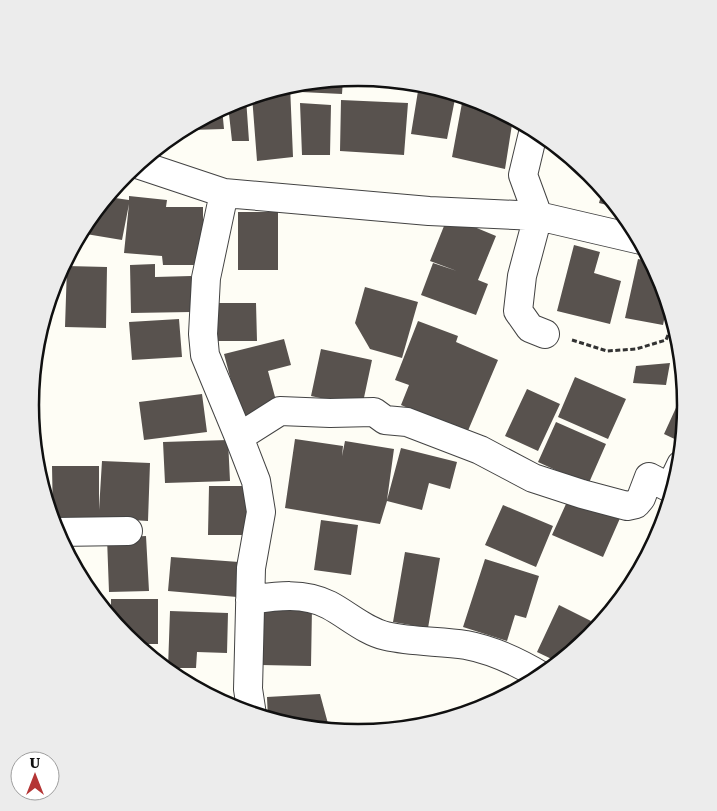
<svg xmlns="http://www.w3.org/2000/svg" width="717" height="811" viewBox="0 0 717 811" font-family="'Roboto Serif',serif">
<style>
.building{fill:#58524e}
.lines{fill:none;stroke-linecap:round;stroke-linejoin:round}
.minor-casing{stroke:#434343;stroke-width:30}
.path{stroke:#323232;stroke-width:3;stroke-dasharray:5 2.5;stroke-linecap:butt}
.minor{stroke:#fff;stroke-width:28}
.rim{fill:none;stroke:#101010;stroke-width:2.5}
</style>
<rect width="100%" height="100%" fill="#fefdf5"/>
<!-- building -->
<path class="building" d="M 343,79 L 342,94 L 301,92 L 300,83 Z
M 290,85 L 293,157 L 257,161 L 252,96 Z
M 418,91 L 455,99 L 447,139 L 411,134 Z
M 246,98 L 249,141 L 232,141 L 228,105 Z
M 341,100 L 408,103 L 404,155 L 340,151 Z
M 300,103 L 331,105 L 330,155 L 302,155 Z
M 462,103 L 513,118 L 505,169 L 452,157 Z
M 222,108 L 224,129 L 190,130 L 190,125 Z
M 167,140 L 164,150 L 157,148 Z
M 118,183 L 115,198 L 129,200 L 129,196 L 167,200 L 166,207 L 203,207 L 203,265 L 163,265 L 162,256 L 124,253 L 129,204 L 122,240 L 80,233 L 86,223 Z
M 603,188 L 619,208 L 599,203 Z
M 238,212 L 278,212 L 278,270 L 238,270 Z
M 448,216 L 496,236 L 478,280 L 488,284 L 476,315 L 421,295 L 433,263 L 457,271 L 430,261 Z
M 574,245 L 600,252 L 594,273 L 621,281 L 610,324 L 557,311 Z
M 638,259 L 653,262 L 662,280 L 668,301 L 663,325 L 625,318 Z
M 155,264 L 155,277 L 191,276 L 191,312 L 131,313 L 130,265 Z
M 67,266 L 107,267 L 106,328 L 65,327 Z
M 365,287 L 418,302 L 402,358 L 370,349 L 355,323 Z
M 216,303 L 256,303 L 257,341 L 215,341 Z
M 179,319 L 182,357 L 132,360 L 129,322 Z
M 418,321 L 458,336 L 456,342 L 498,360 L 467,433 L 401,405 L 409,385 L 395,380 Z
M 284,339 L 291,365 L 268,371 L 278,408 L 241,418 L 224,354 Z
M 321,349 L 372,360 L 362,407 L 311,396 Z
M 670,363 L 666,385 L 633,383 L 636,366 Z
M 575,377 L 626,399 L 608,439 L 558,417 Z
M 685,388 L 687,406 L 683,443 L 664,434 Z
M 527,389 L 560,404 L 538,451 L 505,436 Z
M 202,394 L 207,432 L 144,440 L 139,402 Z
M 556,422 L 606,444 L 588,485 L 538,462 Z
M 295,439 L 343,446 L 342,456 L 345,441 L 394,449 L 387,500 L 401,448 L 457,462 L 450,489 L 429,483 L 422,510 L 387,501 L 380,524 L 285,508 Z
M 228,440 L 230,481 L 165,483 L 163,442 Z
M 102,461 L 150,463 L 148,521 L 99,518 L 53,519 L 52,466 L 99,466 L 99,510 Z
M 209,486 L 249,486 L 249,535 L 208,535 Z
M 570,495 L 621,516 L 603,557 L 552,535 Z
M 503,505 L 553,526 L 536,567 L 485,545 Z
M 321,520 L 358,525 L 351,575 L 314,570 Z
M 146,536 L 149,591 L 109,592 L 107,538 Z
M 405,552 L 440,558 L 428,628 L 393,622 Z
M 171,557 L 239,562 L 237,597 L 168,591 Z
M 485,559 L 539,576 L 526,618 L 515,615 L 507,641 L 463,627 Z
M 96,587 L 100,605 L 86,589 Z
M 111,599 L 158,599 L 158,644 L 134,644 L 126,638 L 111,620 Z
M 559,605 L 591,621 L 588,629 L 595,632 L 591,638 L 560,663 L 537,652 Z
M 262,606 L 312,607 L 311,666 L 261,665 Z
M 170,611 L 228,613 L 227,653 L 197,652 L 196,668 L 168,668 Z
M 320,694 L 330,731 L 294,728 L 268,720 L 267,697 Z"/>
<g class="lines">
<defs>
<path id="minor" d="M 534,129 L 523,175 L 538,216 L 522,276 L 518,311 L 530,328 L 545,334
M 137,164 L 224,193 L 429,211 L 538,216 L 641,240
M 224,193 L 206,278 L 203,334 L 205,355 L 239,437 L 256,481 L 261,512 L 251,568 L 248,689 L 252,715
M 239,437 L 280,411 L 330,413 L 374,412 L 385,420 L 407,422 L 480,450 L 533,478 L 582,494 L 627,506 L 636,504 L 641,498 L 649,477 L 670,488 L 681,465
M 56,532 L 128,531
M 250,600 C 277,596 304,592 329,605 C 348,615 365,631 386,636 C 412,642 440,641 466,645 C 493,650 520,663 543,677"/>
</defs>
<!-- minor casing -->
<use href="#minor" class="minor-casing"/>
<!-- path -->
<path class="path" d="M 572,340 L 607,351 L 636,349 L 666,340 L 674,319"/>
<!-- minor -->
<use href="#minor" class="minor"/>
</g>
<!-- crop -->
<path d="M0 0H717V811H0ZM39 405a319 319 0 1 1 638 0a319 319 0 1 1-638 0Z" fill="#ececec" fill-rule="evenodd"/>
<path class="rim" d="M39 405a319 319 0 1 1 638 0a319 319 0 1 1-638 0Z"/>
<!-- north arrow -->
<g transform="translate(35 776)"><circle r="24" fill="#ffffff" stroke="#9f9f9f"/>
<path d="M0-4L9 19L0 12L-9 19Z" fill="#b43535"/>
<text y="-8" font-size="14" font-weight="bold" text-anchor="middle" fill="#101010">U</text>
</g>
</svg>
